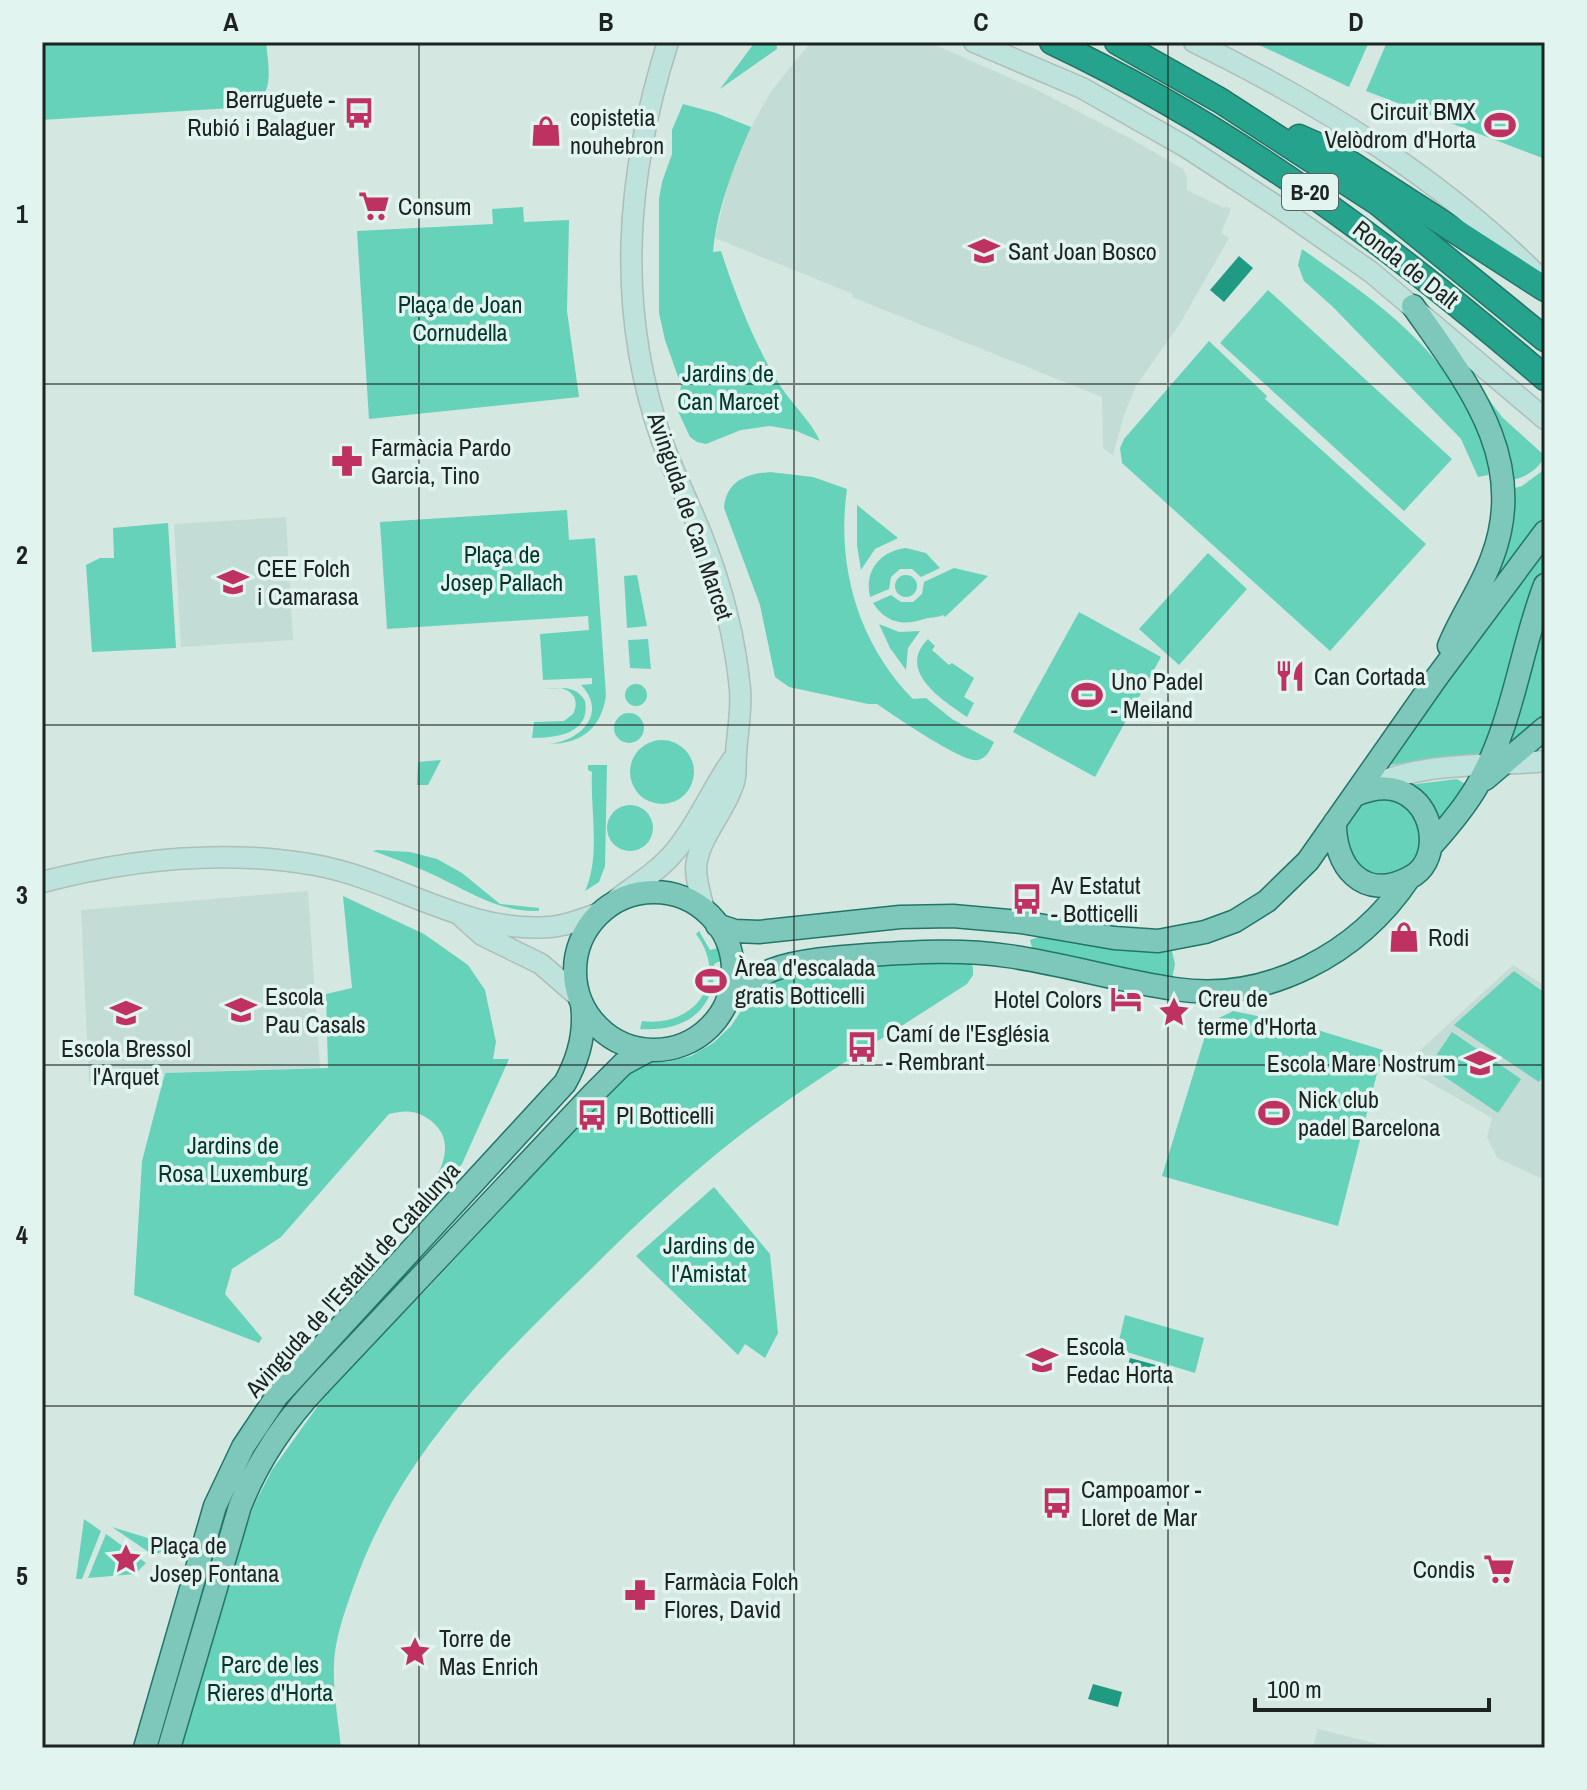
<svg xmlns="http://www.w3.org/2000/svg" width="1587" height="1790" viewBox="0 0 1587 1790" font-family="'Archivo Narrow',sans-serif">
<style>
.built{fill:#c3dcd5}
.green{fill:#66d2b9}
.water{fill:#219a84}
.lines{fill:none;stroke-linecap:round;stroke-linejoin:round}
.secondary-casing{stroke:#adbeb9;stroke-width:23}
.primary-casing{stroke:#237667;stroke-width:25}
.highway-casing{stroke:#237667;stroke-width:27}
.secondary{stroke:#bee3dc;stroke-width:20}
.primary{stroke:#7dc8ba;stroke-width:22}
.highway{stroke:#26a38c;stroke-width:24}
.grid{fill:none;stroke:#1d2321;stroke-width:2;stroke-opacity:0.55}
.labels{text-anchor:middle;dominant-baseline:central;stroke-width:7;stroke-linejoin:round;paint-order:stroke}
.shield{fill:#e2f4ef;stroke:#58625f;stroke-width:2}
.shield-label{font-size:22px;font-weight:bold;fill:#1d2321}
.poi-label{font-size:24px;fill:#1d2321;stroke:#e2f4ef;text-anchor:start}
.street-label{font-size:24px;fill:#1d2321;stroke:#e2f4ef}
.park-label{font-size:24px;fill:#02372d;stroke:#e2f4ef}
.neatline{fill:none;stroke:#1d2321;stroke-width:3}
.grid-label{font-size:26px;text-anchor:middle;font-weight:bold;fill:#1d2321}
</style>
<rect width="100%" height="100%" fill="#d5e7e1"/>
<!-- built -->
<path class="built" d="M 811,42 L 927,42 L 942,48 L 1035,89 L 1135,141 L 1183,169 L 1187,177 L 1187,190 L 1224,208 L 1225,206 L 1231,209 L 1221,233 L 1229,238 L 1179,325 L 1136,386 L 1124,415 L 1113,455 L 1103,448 L 1102,397 L 852,297 L 853,294 L 715,238 L 729,181 L 751,127 L 772,90 Z
M 286,517 L 293,640 L 181,647 L 174,524 Z
M 308,891 L 320,1068 L 165,1073 L 89,1083 L 81,910 Z
M 1513,965 L 1545,986 L 1545,1180 L 1497,1158 L 1487,1137 L 1492,1118 L 1413,1073 L 1417,1053 Z
M 1318,1729 L 1393,1748 L 1313,1748 Z"/>
<!-- green -->
<path class="green" d="M 42,42 L 266,42 C 268,66 277,98 246,107 L 42,120 Z
M 755,42 L 776,42 L 777,49 L 720,89 Z
M 1253,42 L 1369,42 L 1349,87 Z
M 1387,42 L 1545,42 L 1545,159 L 1366,91 Z
M 683,104 L 716,113 L 751,127 C 734,166 717,208 713,252 L 721,251 C 737,299 754,344 781,387 C 793,405 812,423 820,441 L 794,430 L 770,426 L 741,430 L 706,444 L 697,442 L 690,437 L 677,409 L 681,385 L 665,340 L 659,313 L 659,199 L 662,182 L 672,154 L 672,130 Z
M 523,207 L 524,222 L 569,220 L 567,311 L 579,397 L 369,419 L 357,231 L 493,224 L 492,209 Z
M 1302,249 C 1374,300 1445,347 1479,433 C 1484,446 1491,461 1488,475 L 1478,477 L 1461,439 L 1333,307 L 1304,281 L 1298,265 Z
M 1268,290 L 1452,459 L 1404,511 L 1220,343 Z
M 1209,341 L 1267,396 L 1265,399 L 1426,544 L 1330,651 L 1122,463 L 1120,448 L 1124,439 Z
M 1472,378 L 1503,418 L 1545,456 C 1537,471 1525,478 1507,481 Z
M 1545,469 L 1545,516 L 1481,604 L 1508,490 L 1522,486 Z
M 770,472 L 813,477 L 847,489 C 836,566 858,643 913,699 L 926,698 L 952,719 L 994,742 C 990,750 987,758 978,760 C 964,764 893,715 877,704 L 868,704 L 789,687 L 775,677 L 760,605 L 724,508 C 726,482 745,474 770,472 Z
M 857,505 L 898,538 L 875,549 L 861,570 L 857,545 Z
M 567,510 L 569,540 L 595,538 L 606,695 C 602,728 581,744 549,744 C 581,741 608,713 581,685 L 592,684 L 592,678 L 543,680 L 540,634 L 589,630 L 588,616 L 387,629 L 380,522 Z
M 168,523 L 176,648 L 92,652 L 86,565 L 100,558 L 114,558 L 113,528 Z
M 1545,545 L 1545,569 L 1532,595 L 1493,728 L 1481,757 L 1416,767 L 1415,761 L 1391,765 L 1388,763 Z
M 906,548 L 926,553 L 940,568 L 921,577 L 912,569 L 900,569 L 891,577 L 889,589 L 870,597 C 864,571 880,551 906,548 Z
M 1208,553 L 1247,589 L 1179,665 L 1139,629 Z
M 954,568 L 988,576 L 945,617 L 943,615 C 937,618 930,617 924,619 C 903,626 886,623 873,603 L 891,595 L 901,602 L 913,602 L 922,594 L 924,582 Z
M895 586a11 11 0 1 1 22 0a11 11 0 1 1-22 0Z
M 637,575 L 647,626 L 627,628 L 624,576 Z
M 1545,611 L 1545,721 L 1515,741 L 1510,739 Z
M 1079,612 L 1161,657 L 1095,777 L 1013,732 Z
M 879,624 L 899,632 L 920,631 L 908,648 L 906,670 L 890,648 Z
M 648,639 L 651,669 L 630,668 L 628,640 Z
M 928,639 L 935,646 L 932,650 L 949,665 L 952,663 L 974,678 L 964,697 L 974,703 L 967,717 C 942,700 896,671 928,639 Z
M625 695a11 11 0 1 1 22 0a11 11 0 1 1-22 0Z
M 561,688 L 544,689 C 561,688 576,685 585,701 C 591,734 556,738 532,738 L 534,722 L 564,721 L 573,714 C 579,702 575,692 561,688 Z
M614 728a15 15 0 1 1 30 0a15 15 0 1 1-30 0Z
M630 772a32 32 0 1 1 64 0a32 32 0 1 1-64 0Z
M 441,760 L 428,785 L 417,785 L 418,762 Z
M 588,765 L 607,765 L 605,866 L 599,882 L 585,891 C 601,856 590,810 592,772 L 588,770 Z
M 1457,779 L 1467,785 L 1438,825 L 1408,785 Z
M1345 836a38 38 0 1 1 76 0a38 38 0 1 1-76 0Z
M607 828a23 23 0 1 1 46 0a23 23 0 1 1-46 0Z
M 377,850 L 410,852 L 437,859 L 462,873 L 500,904 L 539,908 L 539,911 C 499,911 479,897 444,880 C 421,868 398,860 373,851 Z
M 343,896 L 424,934 L 468,965 L 485,990 L 496,1042 L 493,1059 L 509,1059 L 462,1164 L 419,1211 L 417,1208 C 434,1182 463,1145 430,1120 C 416,1110 405,1110 389,1114 L 281,1237 L 232,1269 L 225,1294 L 262,1338 L 259,1343 L 134,1295 L 142,1161 L 165,1073 L 328,1068 L 326,994 L 352,988 Z
M 699,931 L 710,950 L 719,948 L 722,960 L 714,964 C 717,1011 684,1032 640,1029 L 642,1021 C 695,1028 730,979 696,934 Z
M 1042,936 L 1133,950 L 1171,947 L 1175,964 L 1172,979 L 1033,951 L 1030,940 Z
M 966,959 L 973,967 L 973,975 L 967,984 C 901,1027 834,1067 770,1113 C 703,1161 642,1218 584,1276 C 489,1368 397,1460 353,1588 C 346,1608 338,1630 335,1652 C 331,1682 338,1717 341,1748 L 180,1748 L 239,1547 L 254,1505 L 272,1470 L 342,1372 L 427,1289 L 636,1065 L 646,1061 L 668,1062 L 691,1056 L 713,1043 L 731,1026 L 758,985 L 777,977 L 848,965 Z
M 1514,971 L 1545,993 L 1545,1073 L 1539,1082 L 1454,1025 Z
M 1233,1011 L 1301,1025 L 1383,1050 L 1338,1226 L 1162,1176 L 1209,1023 Z
M 1452,1032 L 1521,1079 L 1498,1113 L 1429,1066 Z
M 714,1187 L 770,1254 L 778,1333 L 765,1358 L 745,1344 L 738,1355 L 636,1256 Z
M 1125,1315 L 1204,1338 L 1195,1373 L 1117,1349 Z
M 84,1519 L 101,1531 L 82,1579 L 76,1579 Z
M 112,1527 L 177,1547 L 153,1555 Z
M 106,1534 L 146,1563 L 135,1574 L 88,1578 Z"/>
<!-- water -->
<path class="water" d="M 1239,256 L 1253,268 L 1224,302 L 1210,290 Z
M 1130,1358 L 1167,1368 L 1163,1385 L 1125,1375 Z
M 1093,1684 L 1122,1692 L 1118,1707 L 1088,1699 Z"/>
<g class="lines">
<defs>
<path id="secondary" d="M 668,42 C 626,174 615,308 662,441 C 674,473 689,504 702,536 C 721,584 735,637 740,689 C 742,711 737,733 736,755 C 735,766 737,775 733,785 C 724,813 698,838 696,868 C 696,882 701,896 704,910
M 974,42 L 1082,88 L 1186,147 L 1281,209 L 1371,272 L 1545,419
M 1194,42 C 1321,104 1442,179 1542,280
M 1365,789 C 1416,761 1488,767 1545,761
M 42,882 C 130,859 224,849 315,865 C 394,879 467,934 549,927 C 567,926 585,918 602,912
M 617,899 C 637,884 660,870 676,850 C 699,822 712,788 733,759
M 462,917 L 482,935 L 541,964 L 580,998"/>
<path id="primary" d="M 1413,306 C 1466,382 1530,459 1492,558 C 1481,589 1461,616 1449,646
M 1485,779 L 1545,728
M 1335,822 C 1334,866 1363,902 1409,878 C 1439,863 1436,818 1413,799 C 1395,784 1375,787 1355,795
M 1432,845 C 1448,827 1465,807 1477,786 C 1513,725 1520,650 1545,585
M575 971a79 79 0 1 1 158 0a79 79 0 1 1-158 0Z
M 717,925 L 735,931 L 759,932 L 900,917 L 953,916 L 1021,922 L 1114,938 L 1158,941 L 1205,932 L 1235,921 L 1267,901 L 1308,861 L 1437,677 L 1545,532
M 727,1001 C 741,990 756,977 772,970 C 798,960 840,957 868,955 C 915,952 961,949 1008,956 C 1064,964 1119,981 1175,989 C 1267,1003 1358,954 1409,878
M 145,1748 L 215,1506 L 243,1447 L 277,1396 L 565,1083 C 579,1058 586,1033 582,1004
M 169,1748 L 240,1506 C 258,1461 284,1422 317,1387 L 593,1094 L 623,1064 L 649,1050"/>
<path id="highway" d="M 1052,42 C 1234,128 1393,247 1545,378
M 1117,42 L 1221,101 L 1378,203 L 1545,339
M 1299,137 L 1333,152 L 1545,289"/>
</defs>
<!-- secondary casing -->
<use href="#secondary" class="secondary-casing"/>
<!-- primary casing -->
<use href="#primary" class="primary-casing"/>
<!-- highway casing -->
<use href="#highway" class="highway-casing"/>
<!-- secondary -->
<use href="#secondary" class="secondary"/>
<!-- primary -->
<use href="#primary" class="primary"/>
<!-- highway -->
<use href="#highway" class="highway"/>
</g>
<!-- grid -->
<path class="grid" d="M 419,42 L 419,1748M 794,42 L 794,1748M 1168,42 L 1168,1748M 42,384 L 1545,384M 42,725 L 1545,725M 42,1065 L 1545,1065M 42,1406 L 1545,1406"/>
<!-- icons -->
<defs>
<symbol id="bus-bare" viewBox="-9 -9 18 18"><path d="M-5-6H5V4H4V6H2V4H-2V6H-4V4H-5ZM-3.5-4V0h7V-4ZM-3.5 1.2v1.5H-2V1.2ZM2 1.2v1.5H3.5V1.2Z" fill="#bf3160" stroke="#e2f4ef" stroke-width="2.5" paint-order="stroke"/></symbol>
<symbol id="stadium-bare" viewBox="-9 -9 18 18"><path d="M0-5a6.5 5 0 1 0 0 10a6.5 5 0 1 0 0-10ZM-3.5-1.8h7v3.6h-7Z" fill="#bf3160" stroke="#e2f4ef" stroke-width="2.5" paint-order="stroke"/></symbol>
<symbol id="shop-bare" viewBox="-9 -9 18 18"><path d="M-5-2.5h2.3a2.7 3.5 0 0 1 5.4 0H5L5.5 6h-11ZM-1.5-2.5h3a1.5 2.3 0 0 0-3 0Z" fill="#bf3160" stroke="#e2f4ef" stroke-width="2.5" paint-order="stroke"/></symbol>
<symbol id="supermarket-bare" viewBox="-9 -9 18 18"><path d="M-6-5.5h2.5l.6 2H6L4.5 2H-2.5L-4.4-4H-6ZM-1.5 3.2a1.3 1.3 0 1 0 .1 0ZM3 3.2a1.3 1.3 0 1 0 .1 0Z" fill="#bf3160" stroke="#e2f4ef" stroke-width="2.5" paint-order="stroke"/></symbol>
<symbol id="school-bare" viewBox="-9 -9 18 18"><path d="M0-5L7-2L0 1L-7-2ZM-4 1L0 2.5L4 1V4Q0 6-4 4Z" fill="#bf3160" stroke="#e2f4ef" stroke-width="2.5" paint-order="stroke"/></symbol>
<symbol id="pharmacy-bare" viewBox="-9 -9 18 18"><path d="M-2-6h4v4h4v4h-4v4h-4v-4h-4v-4h4Z" fill="#bf3160" stroke="#e2f4ef" stroke-width="2.5" paint-order="stroke"/></symbol>
<symbol id="restaurant-bare" viewBox="-9 -9 18 18"><path d="M-5-6h1v4h1v-4h1v4h1v-4h1v5L-1.5 .5V6h-2V.5L-5-1ZM5-6V6H3V1.5H1.5Q1.5-4 5-6Z" fill="#bf3160" stroke="#e2f4ef" stroke-width="2.5" paint-order="stroke"/></symbol>
<symbol id="hotel-bare" viewBox="-9 -9 18 18"><path d="M-6-4.5h1.5V1H6V5H4.5V3h-9V5H-6ZM-4 0a1.8 1.8 0 1 1 3.6 0ZM.5 0V-2.5h3Q6-2.5 6 0Z" fill="#bf3160" stroke="#e2f4ef" stroke-width="2.5" paint-order="stroke"/></symbol>
<symbol id="sight-bare" viewBox="-9 -9 18 18"><path d="M0-6L1.8-2.2L6-1.7L2.9 1.2L3.7 5.4L0 3.3L-3.7 5.4L-2.9 1.2L-6-1.7L-1.8-2.2Z" fill="#bf3160" stroke="#e2f4ef" stroke-width="2.5" paint-order="stroke"/></symbol>
</defs>
<g fill-rule="evenodd">
<use href="#bus-bare" x="337" y="91" width="44" height="44"/>
<use href="#stadium-bare" x="1478" y="103" width="44" height="44"/>
<use href="#shop-bare" x="524" y="109" width="44" height="44"/>
<use href="#supermarket-bare" x="352" y="184" width="44" height="44"/>
<use href="#school-bare" x="962" y="229" width="44" height="44"/>
<use href="#pharmacy-bare" x="325" y="439" width="44" height="44"/>
<use href="#school-bare" x="211" y="560" width="44" height="44"/>
<use href="#restaurant-bare" x="1268" y="654" width="44" height="44"/>
<use href="#stadium-bare" x="1065" y="673" width="44" height="44"/>
<use href="#bus-bare" x="1005" y="877" width="44" height="44"/>
<use href="#shop-bare" x="1382" y="915" width="44" height="44"/>
<use href="#stadium-bare" x="689" y="959" width="44" height="44"/>
<use href="#hotel-bare" x="1104" y="977" width="44" height="44"/>
<use href="#school-bare" x="219" y="988" width="44" height="44"/>
<use href="#sight-bare" x="1152" y="990" width="44" height="44"/>
<use href="#school-bare" x="104" y="991" width="44" height="44"/>
<use href="#bus-bare" x="840" y="1025" width="44" height="44"/>
<use href="#school-bare" x="1458" y="1041" width="44" height="44"/>
<use href="#stadium-bare" x="1252" y="1091" width="44" height="44"/>
<use href="#bus-bare" x="570" y="1093" width="44" height="44"/>
<use href="#school-bare" x="1020" y="1338" width="44" height="44"/>
<use href="#bus-bare" x="1035" y="1481" width="44" height="44"/>
<use href="#sight-bare" x="104" y="1537" width="44" height="44"/>
<use href="#supermarket-bare" x="1477" y="1547" width="44" height="44"/>
<use href="#pharmacy-bare" x="618" y="1573" width="44" height="44"/>
<use href="#sight-bare" x="393" y="1630" width="44" height="44"/>
</g>
<g class="labels">
<!-- shield labels -->
<rect class="shield" x="1282" y="174" width="56" height="36" rx="6"/>
<g class="shield-label">
<text x="1310" y="192">B-20</text>
</g>
<!-- poi labels -->
<g class="poi-label">
<text x="335" y="99" text-anchor="end">Berruguete -<tspan x="335" dy="28">Rubió i Balaguer</tspan></text>
<text x="1476" y="111" text-anchor="end">Circuit BMX<tspan x="1476" dy="28">Velòdrom d'Horta</tspan></text>
<text x="570" y="117">copistetia<tspan x="570" dy="28">nouhebron</tspan></text>
<text x="398" y="206">Consum</text>
<text x="1008" y="251">Sant Joan Bosco</text>
<text x="371" y="447">Farmàcia Pardo<tspan x="371" dy="28">Garcia, Tino</tspan></text>
<text x="257" y="568">CEE Folch<tspan x="257" dy="28">i Camarasa</tspan></text>
<text x="1314" y="676">Can Cortada</text>
<text x="1111" y="681">Uno Padel<tspan x="1111" dy="28">- Meiland</tspan></text>
<text x="1051" y="885">Av Estatut<tspan x="1051" dy="28">- Botticelli</tspan></text>
<text x="1428" y="937">Rodi</text>
<text x="735" y="967">Àrea d'escalada<tspan x="735" dy="28">gratis Botticelli</tspan></text>
<text x="265" y="996">Escola<tspan x="265" dy="28">Pau Casals</tspan></text>
<text x="1198" y="998">Creu de<tspan x="1198" dy="28">terme d'Horta</tspan></text>
<text x="1102" y="999" text-anchor="end">Hotel Colors</text>
<text x="886" y="1033">Camí de l'Església<tspan x="886" dy="28">- Rembrant</tspan></text>
<text x="126" y="1048" text-anchor="middle">Escola Bressol<tspan x="126" dy="28">l'Arquet</tspan></text>
<text x="1456" y="1063" text-anchor="end">Escola Mare Nostrum</text>
<text x="1298" y="1099">Nick club<tspan x="1298" dy="28">padel Barcelona</tspan></text>
<text x="616" y="1115">Pl Botticelli</text>
<text x="1066" y="1346">Escola<tspan x="1066" dy="28">Fedac Horta</tspan></text>
<text x="1081" y="1489">Campoamor -<tspan x="1081" dy="28">Lloret de Mar</tspan></text>
<text x="150" y="1545">Plaça de<tspan x="150" dy="28">Josep Fontana</tspan></text>
<text x="1475" y="1569" text-anchor="end">Condis</text>
<text x="664" y="1581">Farmàcia Folch<tspan x="664" dy="28">Flores, David</tspan></text>
<text x="439" y="1638">Torre de<tspan x="439" dy="28">Mas Enrich</tspan></text>
</g>
<!-- street labels -->
<g class="street-label">
<text transform="translate(1406 264) rotate(38)">Ronda de Dalt</text>
<text transform="translate(691 516) rotate(71)">Avinguda de Can Marcet</text>
<text transform="translate(352 1279) rotate(-48)">Avinguda de l'Estatut de Catalunya</text>
</g>
<!-- park labels -->
<g class="park-label">
<text x="460" y="304">Plaça de Joan<tspan x="460" dy="28">Cornudella</tspan></text>
<text x="728" y="373">Jardins de<tspan x="728" dy="28">Can Marcet</tspan></text>
<text x="502" y="554">Plaça de<tspan x="502" dy="28">Josep Pallach</tspan></text>
<text x="233" y="1145">Jardins de<tspan x="233" dy="28">Rosa Luxemburg</tspan></text>
<text x="709" y="1245">Jardins de<tspan x="709" dy="28">l'Amistat</tspan></text>
<text x="270" y="1664">Parc de les<tspan x="270" dy="28">Rieres d'Horta</tspan></text>
</g>
</g>
<!-- border -->
<rect width="1587" height="1790" fill="none" stroke="#e2f4ef" stroke-width="88"/>
<!-- scale -->
<path d="M1255 1698v12h234v-12" fill="none" stroke="#1d2321" stroke-width="4"/>
<text x="1267" y="1698" font-size="24" fill="#1d2321" stroke="#e2f4ef" stroke-width="6" paint-order="stroke">100 m</text>
<rect x="44" y="44" width="1499" height="1702" class="neatline"/>
<g class="grid-label">
<text x="231" y="31">A</text>
<text x="606" y="31">B</text>
<text x="981" y="31">C</text>
<text x="1356" y="31">D</text>
<text x="22" y="223">1</text>
<text x="22" y="564">2</text>
<text x="22" y="904">3</text>
<text x="22" y="1244">4</text>
<text x="22" y="1585">5</text>
</g>
</svg>
